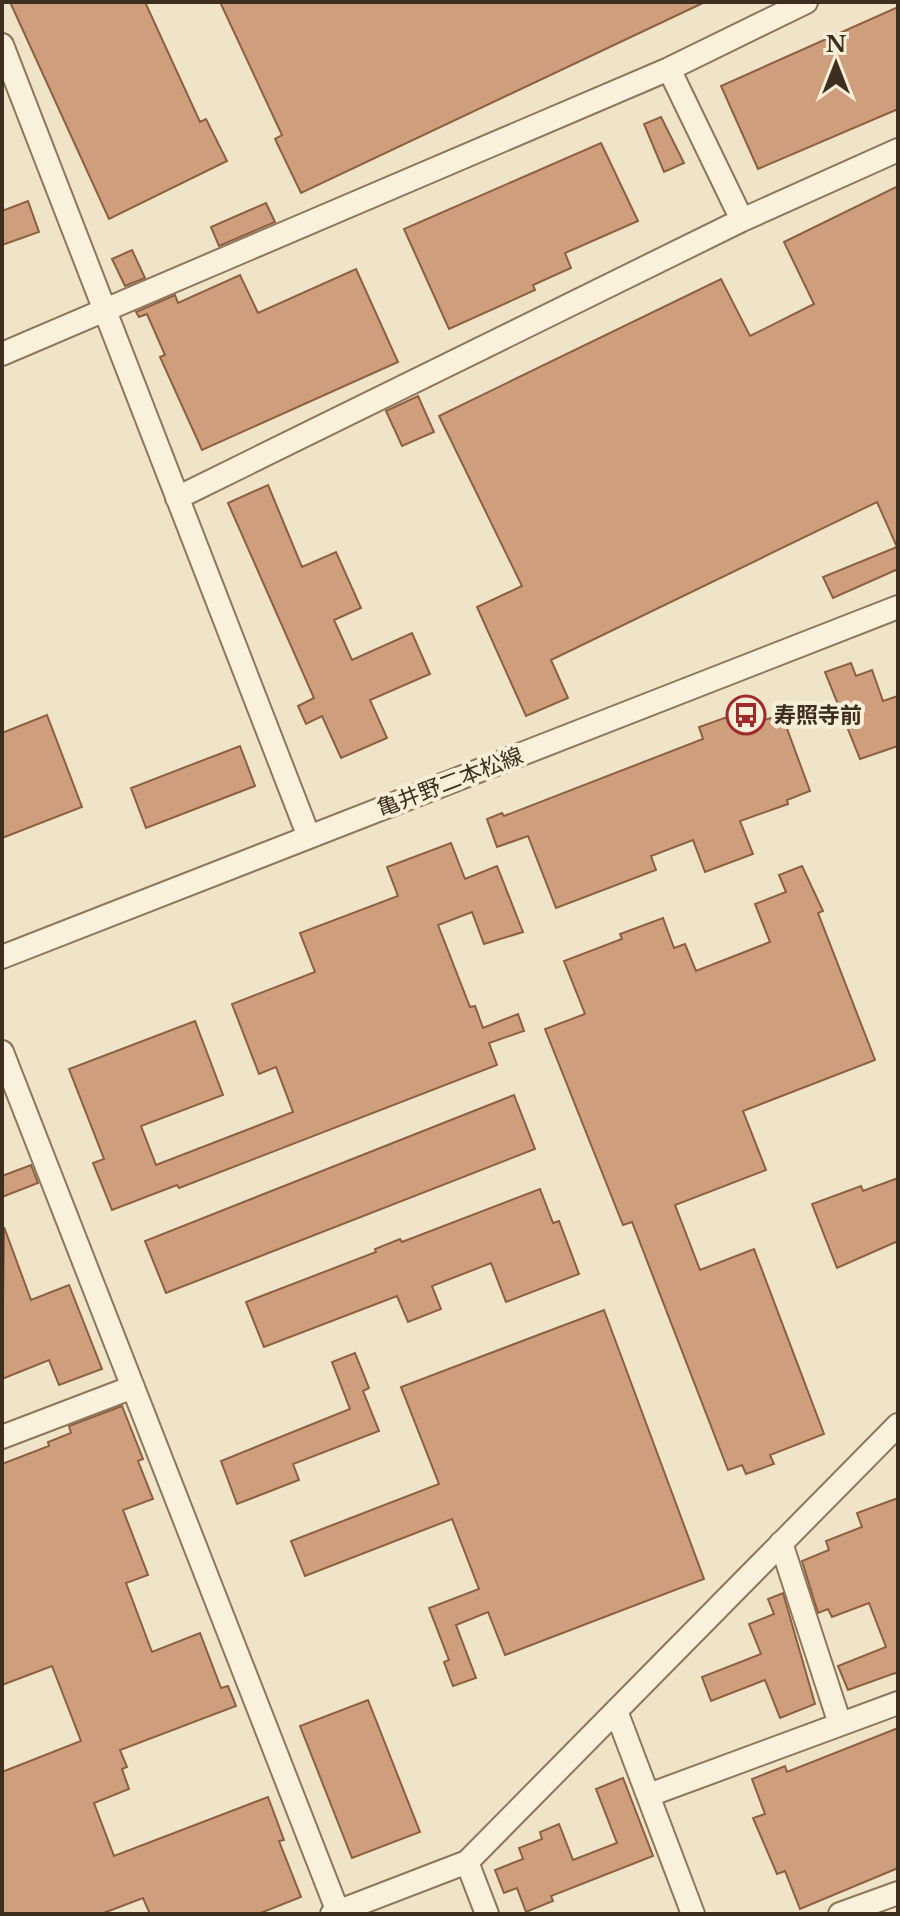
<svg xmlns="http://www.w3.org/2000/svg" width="900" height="1916" viewBox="0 0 900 1916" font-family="'Libre Baskerville','Noto Sans JP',serif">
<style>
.building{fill:#cf9f7d;stroke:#8d5f41;stroke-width:2}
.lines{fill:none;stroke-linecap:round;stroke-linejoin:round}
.minor-casing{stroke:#8d765c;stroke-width:26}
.minor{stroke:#faf1dc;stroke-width:22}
.labels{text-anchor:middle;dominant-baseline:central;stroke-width:8;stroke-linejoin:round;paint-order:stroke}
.poi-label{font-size:22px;font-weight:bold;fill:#3d2e20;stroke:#f7eed8;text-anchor:start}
.street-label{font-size:22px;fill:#3d2e20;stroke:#f7eed8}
</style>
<rect width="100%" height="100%" fill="#f0e4c8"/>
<!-- building -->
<path class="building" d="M 10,2 L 145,2 L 200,122 L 206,119 L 227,161 L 109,219 Z
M 220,2 L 705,2 L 301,193 L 275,139 L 282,135 Z
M 898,7 L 898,109 L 758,169 L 721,86 Z
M 661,117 L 684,163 L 664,172 L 644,124 Z
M 601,143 L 638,221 L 565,253 L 571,268 L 533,285 L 535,290 L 449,329 L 404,229 Z
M 898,186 L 898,569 L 833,598 L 823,577 L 897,547 L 877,502 L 551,660 L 568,698 L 526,716 L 477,607 L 522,586 L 439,416 L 721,279 L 750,336 L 814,304 L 784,242 Z
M 28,201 L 39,232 L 2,245 L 2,211 Z
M 266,203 L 275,222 L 219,246 L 211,227 Z
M 132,250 L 145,278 L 125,286 L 112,259 Z
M 356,269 L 398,362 L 202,450 L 160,357 L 165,355 L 147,314 L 139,317 L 136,312 L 175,295 L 178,303 L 240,275 L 258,313 Z
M 418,396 L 434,432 L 402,446 L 386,411 Z
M 268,485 L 302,567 L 336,552 L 361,608 L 334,620 L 352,660 L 412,633 L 430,674 L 370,700 L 387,738 L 341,758 L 322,716 L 306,724 L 298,706 L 314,698 L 228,503 Z
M 851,663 L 856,676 L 872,670 L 883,701 L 898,696 L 898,746 L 860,759 L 825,672 Z
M 47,715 L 82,807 L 2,838 L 2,733 Z
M 782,715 L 810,791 L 787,800 L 788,804 L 740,821 L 753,854 L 705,872 L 693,840 L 651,856 L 656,870 L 556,908 L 528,836 L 497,847 L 487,819 L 502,813 L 504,816 L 703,739 L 699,727 L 730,716 L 735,728 Z
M 240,746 L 255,786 L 146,828 L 131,788 Z
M 451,843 L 465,879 L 497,866 L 523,932 L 484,944 L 472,912 L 438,925 L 470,1007 L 475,1006 L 483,1028 L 518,1014 L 524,1031 L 489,1043 L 497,1065 L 179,1188 L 177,1185 L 112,1210 L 93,1163 L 104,1159 L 69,1069 L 195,1021 L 223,1095 L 141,1126 L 156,1165 L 293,1112 L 276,1067 L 259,1074 L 232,1004 L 315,972 L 300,933 L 398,896 L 387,867 Z
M 802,866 L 823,911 L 818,913 L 875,1060 L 743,1111 L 766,1170 L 675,1205 L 700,1270 L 754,1249 L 824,1434 L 770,1455 L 774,1464 L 746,1474 L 742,1465 L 728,1470 L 632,1222 L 623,1225 L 545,1029 L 585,1014 L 564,961 L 622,939 L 620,934 L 663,918 L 674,948 L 685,944 L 696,971 L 770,942 L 755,904 L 786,892 L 779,875 Z
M 514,1095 L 535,1149 L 166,1293 L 145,1241 Z
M 31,1165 L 38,1183 L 2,1197 L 2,1176 Z
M 898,1178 L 898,1241 L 837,1268 L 812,1204 L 861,1186 L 863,1191 Z
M 540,1189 L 553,1223 L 559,1221 L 579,1274 L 506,1302 L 491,1263 L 432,1286 L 441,1309 L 408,1322 L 397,1296 L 264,1347 L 246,1302 L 376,1252 L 375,1249 L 400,1239 L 402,1242 Z
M 4,1227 L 31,1300 L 69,1285 L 102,1369 L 59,1385 L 49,1360 L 2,1379 Z
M 604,1310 L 704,1579 L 505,1655 L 488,1612 L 456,1625 L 476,1678 L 453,1686 L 444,1662 L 449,1660 L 429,1608 L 479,1589 L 452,1519 L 305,1576 L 291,1541 L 439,1484 L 401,1387 Z
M 355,1353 L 369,1388 L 363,1391 L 379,1431 L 293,1464 L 299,1480 L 237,1504 L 221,1461 L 350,1409 L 332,1362 Z
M 122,1406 L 143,1459 L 138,1461 L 153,1499 L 123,1510 L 148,1575 L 126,1583 L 152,1652 L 200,1633 L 221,1688 L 228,1686 L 236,1706 L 120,1750 L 127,1767 L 122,1769 L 129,1789 L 94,1803 L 114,1856 L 268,1797 L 284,1840 L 279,1841 L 301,1897 L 258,1914 L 150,1914 L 143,1898 L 101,1914 L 2,1914 L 2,1772 L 81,1741 L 52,1666 L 2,1685 L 2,1464 L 49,1446 L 48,1442 L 71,1433 L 69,1426 Z
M 898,1498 L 898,1675 L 895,1673 L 848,1690 L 838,1666 L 886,1647 L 869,1603 L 832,1617 L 828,1609 L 818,1613 L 802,1561 L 829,1550 L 826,1541 L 862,1527 L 857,1513 Z
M 783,1593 L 815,1704 L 780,1718 L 765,1680 L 711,1701 L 702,1677 L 761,1654 L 749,1624 L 774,1614 L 768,1599 Z
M 368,1700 L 420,1832 L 352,1858 L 300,1726 Z
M 898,1728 L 898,1868 L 800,1909 L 785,1871 L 777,1874 L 753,1818 L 765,1814 L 752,1779 L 785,1766 L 787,1772 Z
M 623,1778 L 653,1856 L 551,1896 L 553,1901 L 526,1912 L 517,1888 L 504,1893 L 495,1870 L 523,1859 L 519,1848 L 542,1839 L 540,1832 L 559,1824 L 573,1860 L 617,1843 L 596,1789 Z"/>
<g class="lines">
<defs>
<path id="minor" d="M 2,45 L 309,837
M 669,69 L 742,220
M 2,354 L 669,69 L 806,2
M 177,498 L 742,220 L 898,150
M 2,957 L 898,607
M 2,1052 L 338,1912
M 2,1437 L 133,1387
M 781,1543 L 840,1724
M 616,1711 L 693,1914
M 649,1795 L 898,1703
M 467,1862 L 487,1914
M 332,1914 L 467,1862 L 898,1425
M 840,1914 L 898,1893"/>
</defs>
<!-- minor casing -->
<use href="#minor" class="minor-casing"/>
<!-- minor -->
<use href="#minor" class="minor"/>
</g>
<!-- icons -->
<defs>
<symbol id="bus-ring" viewBox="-11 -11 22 22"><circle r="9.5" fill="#f7eed8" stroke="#9e2a2b" stroke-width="1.5"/><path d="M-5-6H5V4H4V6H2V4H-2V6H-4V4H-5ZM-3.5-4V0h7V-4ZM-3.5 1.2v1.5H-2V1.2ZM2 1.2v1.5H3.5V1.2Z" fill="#9e2a2b"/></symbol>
</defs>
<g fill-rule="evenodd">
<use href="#bus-ring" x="724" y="693" width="44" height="44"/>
</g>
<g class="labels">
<!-- poi labels -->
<g class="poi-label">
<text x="774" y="715">寿照寺前</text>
</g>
<!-- street labels -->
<g class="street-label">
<text transform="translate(450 782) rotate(-21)">亀井野二本松線</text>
</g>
</g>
<!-- border -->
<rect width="900" height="1916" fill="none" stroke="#3d2e20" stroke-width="8"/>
<!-- north arrow -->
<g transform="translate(836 64)" stroke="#f7eed8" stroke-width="6" paint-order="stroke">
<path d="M0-6L14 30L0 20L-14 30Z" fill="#3d2e20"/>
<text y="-12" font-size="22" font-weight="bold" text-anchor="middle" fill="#3d2e20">N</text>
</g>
</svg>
